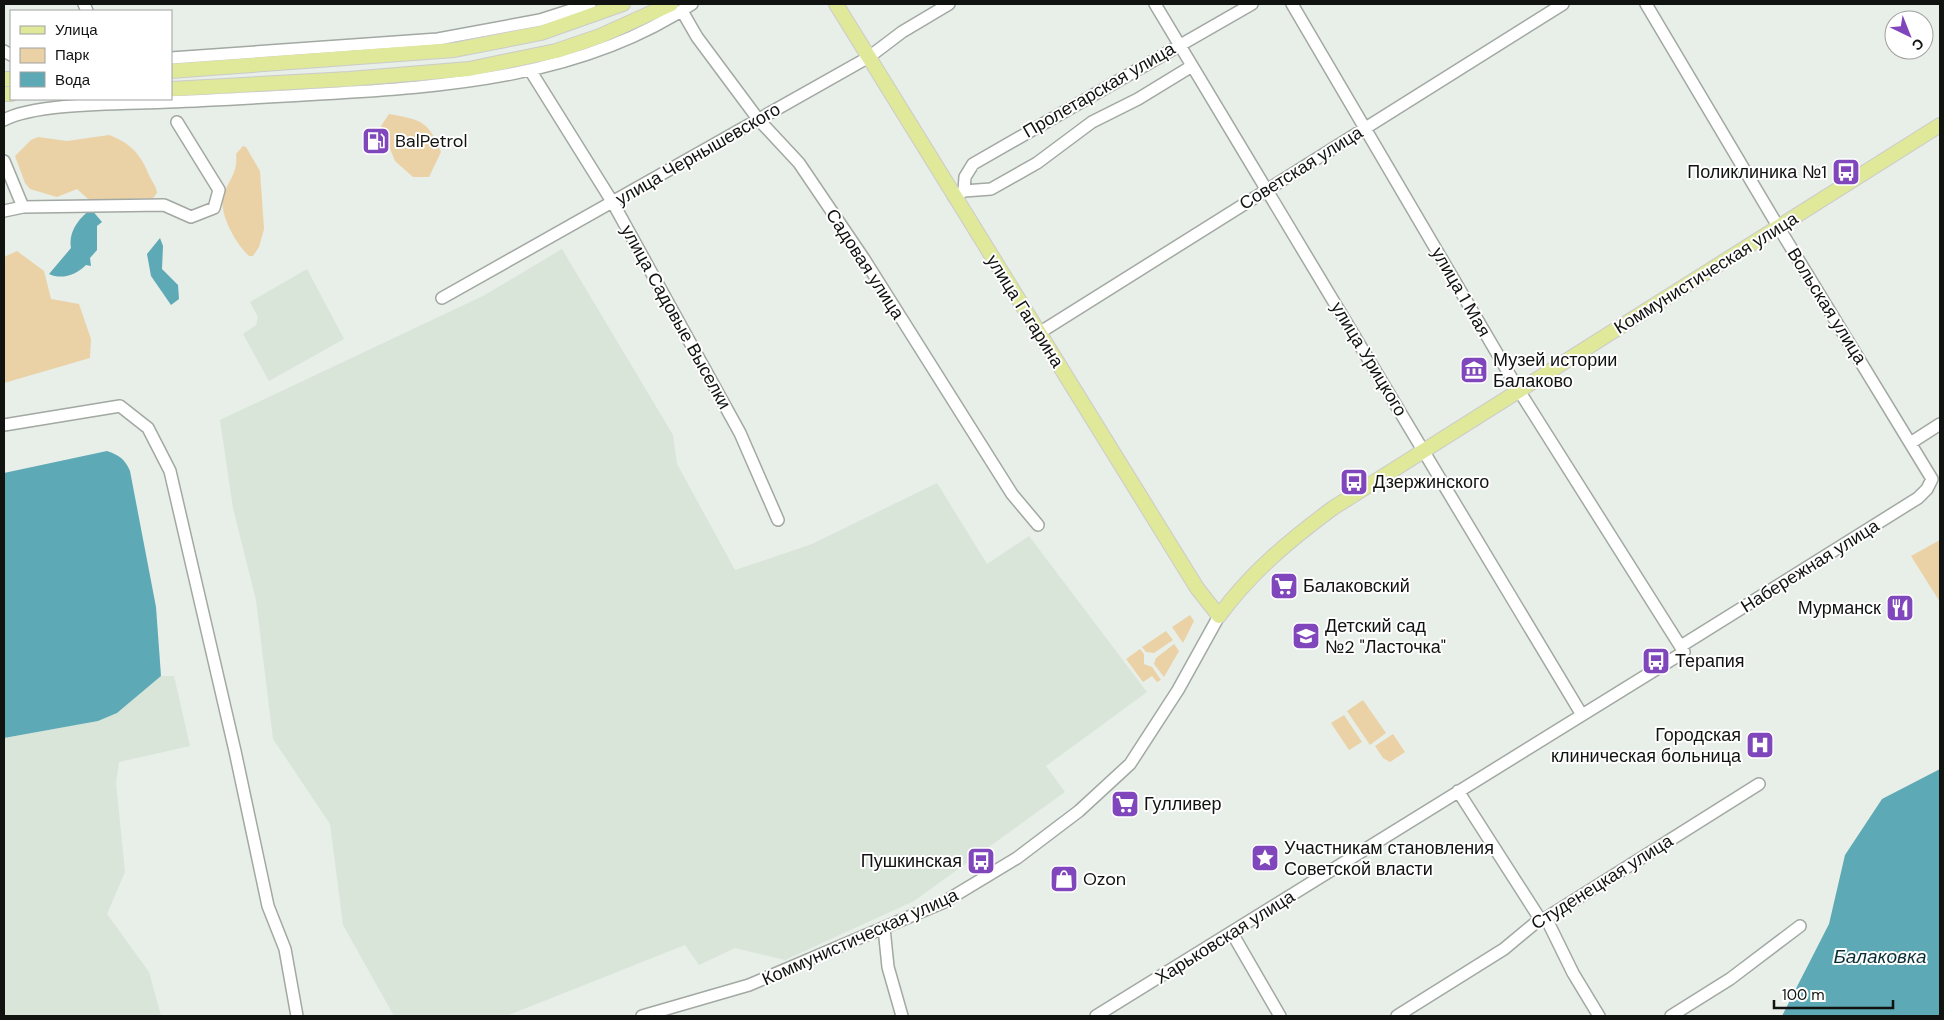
<svg xmlns="http://www.w3.org/2000/svg" width="1944" height="1020" viewBox="0 0 1944 1020" font-family="'DM Sans',sans-serif">
<style>
.built{fill:#d9e5d9}
.green{fill:#ead2a6}
.water{fill:#5da9b5}
.lines{fill:none;stroke-linecap:round;stroke-linejoin:round}
.minor-casing{stroke:#a2a8a2;stroke-width:14}
.major-casing{stroke:#cbcbcb;stroke-width:16}
.minor{stroke:#fff;stroke-width:11}
.major{stroke:#e0e89a;stroke-width:14}
.labels{text-anchor:middle;dominant-baseline:central;stroke-width:4;stroke-linejoin:round;paint-order:stroke}
.street-label{font-size:18px;fill:#111311;stroke:#fff}
.poi-label{font-size:18px;fill:#111311;stroke:#fff;text-anchor:start}
.water-label{font-size:19px;font-style:italic;fill:#082f35;stroke:#fff}
</style>
<rect width="100%" height="100%" fill="#e8eee8"/>
<!-- built -->
<path class="built" d="M 562,249 L 673,435 L 677,464 L 735,570 L 812,544 L 937,483 L 987,564 L 1029,536 L 1147,692 L 1046,766 L 1065,792 L 914,901 L 785,960 L 735,948 L 699,965 L 685,945 L 506,1016 L 394,1016 L 343,925 L 330,824 L 273,739 L 256,600 L 233,508 L 220,420 L 483,296 Z
M 307,269 L 344,339 L 269,381 L 243,334 L 256,325 L 258,317 L 250,302 Z
M 161,676 L 174,676 L 190,746 L 119,762 L 116,783 L 125,872 L 107,914 L 149,972 L 161,1016 L 4,1016 L 4,738 L 98,721 L 117,713 Z"/>
<!-- green -->
<path class="green" d="M 389,114 C 421,120 428,120 441,152 L 429,177 L 413,177 L 395,161 L 381,126 Z
M 109,135 C 131,143 141,155 149,175 C 152,182 156,185 157,193 L 153,198 L 97,200 L 88,199 L 77,189 L 57,197 L 30,189 L 25,183 L 15,156 L 31,140 L 38,137 L 67,141 Z
M 243,146 L 246,147 L 260,171 L 264,229 L 259,247 L 253,256 L 249,256 C 236,244 217,212 224,194 C 230,177 238,173 236,154 Z
M 17,251 L 44,271 L 51,299 L 79,304 L 91,339 L 90,358 L 4,383 L 4,257 Z
M 1940,540 L 1940,602 L 1911,556 Z
M 1190,615 L 1194,621 L 1183,643 L 1172,627 Z
M 1166,631 L 1173,640 L 1154,653 L 1146,652 L 1142,647 Z
M 1174,644 L 1179,651 L 1164,677 L 1154,664 L 1156,658 Z
M 1140,649 L 1144,654 L 1144,664 L 1152,667 L 1161,680 L 1157,682 L 1152,676 L 1143,682 L 1126,659 Z
M 1363,700 L 1386,733 L 1370,745 L 1347,711 Z
M 1344,715 L 1362,742 L 1349,750 L 1331,723 Z
M 1393,734 L 1405,752 L 1390,762 L 1383,758 L 1375,746 Z"/>
<!-- water -->
<path class="water" d="M 91,209 L 102,222 L 97,226 L 97,250 L 90,258 L 91,266 L 86,265 C 76,275 62,280 49,274 L 71,248 C 68,232 79,218 91,209 Z
M 160,238 L 163,246 L 162,269 L 178,285 L 179,299 L 171,305 L 151,276 L 147,254 Z
M 107,451 C 119,455 125,459 130,471 L 156,607 L 161,676 L 117,713 L 98,721 L 4,738 L 4,473 Z
M 1940,769 L 1940,1016 L 1782,1016 L 1829,924 L 1845,855 L 1882,799 Z"/>
<g class="lines">
<defs>
<path id="minor" d="M 84,4 L 87,11
M 1155,4 L 1582,715
M 1646,4 L 1779,228 L 1932,479 L 1927,489 L 1918,498 L 1681,646
M 682,11 L 697,37 L 758,119 L 799,163 L 864,259 L 1012,494 L 1038,525
M 4,51 L 11,55
M 171,58 L 438,39 L 540,20 L 590,4
M 530,70 L 613,203 L 740,433 L 778,520
M 4,120 C 36,102 128,104 168,102 C 218,100 268,97 319,94 C 446,87 583,77 692,4
M 4,161 L 23,207
M 964,191 L 991,189 L 1037,163 L 1092,122 L 1138,99 L 1192,66
M 954,197 L 964,191 L 965,177 L 973,164 L 1252,4
M 4,211 L 23,207 L 164,205 L 191,217 L 214,208 L 219,190 L 177,122
M 442,298 L 869,57 L 902,32 L 949,4
M 1039,333 L 1563,4
M 4,425 L 120,406 L 148,428 L 170,471 L 235,751 L 268,906 L 285,949 L 297,1016
M 1912,442 L 1940,424
M 1458,791 L 1540,919
M 1546,918 L 1573,973 L 1599,1016
M 884,928 L 888,967 L 902,1016
M 1232,933 L 1280,1016
M 642,1016 L 749,985 L 944,902 L 1017,858 L 1079,811 L 1130,764 L 1178,690 L 1219,616
M 1096,1016 L 1684,652 L 1518,389 L 1292,4
M 1397,1016 L 1504,949 L 1540,919 L 1546,918 L 1759,784
M 1671,1016 L 1730,979 L 1800,926"/>
<path id="major" d="M 836,4 L 1197,588 L 1219,616 C 1251,572 1290,540 1333,508 L 1940,125
M 171,71 L 454,50 L 541,33 L 623,4
M 4,79 L 11,79
M 171,89 L 349,79 L 469,69 L 556,51 L 600,36 L 671,4
M 4,94 L 11,94"/>
</defs>
<!-- minor casing -->
<use href="#minor" class="minor-casing"/>
<!-- major casing -->
<use href="#major" class="major-casing"/>
<!-- minor -->
<use href="#minor" class="minor"/>
<!-- major -->
<use href="#major" class="major"/>
</g>
<!-- icons -->
<defs>
<symbol id="fuel-square" viewBox="-11 -11 22 22"><rect x="-9" y="-9" width="18" height="18" rx="4" fill="#8047bd" stroke="#fff"/><path d="M-5.5-6h7V0h2V4h1.3V-2.5L3-4.5l.8-.8L6-3V5H2.5V1h-1V6h-7ZM-4.2-4.7v3.2H.2V-4.7Z" fill="#fff"/></symbol>
<symbol id="bus-square" viewBox="-11 -11 22 22"><rect x="-9" y="-9" width="18" height="18" rx="4" fill="#8047bd" stroke="#fff"/><path d="M-5-6H5V4H4V6H2V4H-2V6H-4V4H-5ZM-3.5-4V0h7V-4ZM-3.5 1.2v1.5H-2V1.2ZM2 1.2v1.5H3.5V1.2Z" fill="#fff"/></symbol>
<symbol id="museum-square" viewBox="-11 -11 22 22"><rect x="-9" y="-9" width="18" height="18" rx="4" fill="#8047bd" stroke="#fff"/><path d="M0-6L6-3V-2H-6V-3ZM-5-1h2V3h-2ZM-1-1h2V3h-2ZM3-1h2V3H3ZM-6 4H6V6H-6Z" fill="#fff"/></symbol>
<symbol id="supermarket-square" viewBox="-11 -11 22 22"><rect x="-9" y="-9" width="18" height="18" rx="4" fill="#8047bd" stroke="#fff"/><path d="M-6-5.5h2.5l.6 2H6L4.5 2H-2.5L-4.4-4H-6ZM-1.5 3.2a1.3 1.3 0 1 0 .1 0ZM3 3.2a1.3 1.3 0 1 0 .1 0Z" fill="#fff"/></symbol>
<symbol id="restaurant-square" viewBox="-11 -11 22 22"><rect x="-9" y="-9" width="18" height="18" rx="4" fill="#8047bd" stroke="#fff"/><path d="M-5-6h1v4h1v-4h1v4h1v-4h1v5L-1.5 .5V6h-2V.5L-5-1ZM5-6V6H3V1.5H1.5Q1.5-4 5-6Z" fill="#fff"/></symbol>
<symbol id="school-square" viewBox="-11 -11 22 22"><rect x="-9" y="-9" width="18" height="18" rx="4" fill="#8047bd" stroke="#fff"/><path d="M0-5L7-2L0 1L-7-2ZM-4 1L0 2.5L4 1V4Q0 6-4 4Z" fill="#fff"/></symbol>
<symbol id="hospital-square" viewBox="-11 -11 22 22"><rect x="-9" y="-9" width="18" height="18" rx="4" fill="#8047bd" stroke="#fff"/><path d="M-5-5h3v3.5h4V-5h3V5h-3V1.5h-4V5h-3Z" fill="#fff"/></symbol>
<symbol id="sight-square" viewBox="-11 -11 22 22"><rect x="-9" y="-9" width="18" height="18" rx="4" fill="#8047bd" stroke="#fff"/><path d="M0-6L1.8-2.2L6-1.7L2.9 1.2L3.7 5.4L0 3.3L-3.7 5.4L-2.9 1.2L-6-1.7L-1.8-2.2Z" fill="#fff"/></symbol>
<symbol id="shop-square" viewBox="-11 -11 22 22"><rect x="-9" y="-9" width="18" height="18" rx="4" fill="#8047bd" stroke="#fff"/><path d="M-5-2.5h2.3a2.7 3.5 0 0 1 5.4 0H5L5.5 6h-11ZM-1.5-2.5h3a1.5 2.3 0 0 0-3 0Z" fill="#fff"/></symbol>
</defs>
<g fill-rule="evenodd">
<use href="#fuel-square" x="360" y="125" width="32" height="32"/>
<use href="#bus-square" x="1830" y="156" width="32" height="32"/>
<use href="#museum-square" x="1458" y="354" width="32" height="32"/>
<use href="#bus-square" x="1338" y="466" width="32" height="32"/>
<use href="#supermarket-square" x="1268" y="570" width="32" height="32"/>
<use href="#restaurant-square" x="1884" y="592" width="32" height="32"/>
<use href="#school-square" x="1290" y="620" width="32" height="32"/>
<use href="#bus-square" x="1640" y="645" width="32" height="32"/>
<use href="#hospital-square" x="1744" y="729" width="32" height="32"/>
<use href="#supermarket-square" x="1109" y="788" width="32" height="32"/>
<use href="#sight-square" x="1249" y="842" width="32" height="32"/>
<use href="#bus-square" x="965" y="845" width="32" height="32"/>
<use href="#shop-square" x="1048" y="863" width="32" height="32"/>
</g>
<g class="labels">
<!-- street labels -->
<g class="street-label">
<text transform="translate(1099 90) rotate(-30)">Пролетарская улица</text>
<text transform="translate(698 154) rotate(-30)">улица Чернышевского</text>
<text transform="translate(1301 168) rotate(-32)">Советская улица</text>
<text transform="translate(865 264) rotate(57)">Садовая улица</text>
<text transform="translate(1706 273) rotate(-32)">Коммунистическая улица</text>
<text transform="translate(1461 292) rotate(60)">улица 1 Мая</text>
<text transform="translate(1827 306) rotate(58)">Вольская улица</text>
<text transform="translate(1025 311) rotate(58)">улица Гагарина</text>
<text transform="translate(676 317) rotate(61)">улица Садовые Выселки</text>
<text transform="translate(1369 359) rotate(59)">улица Урицкого</text>
<text transform="translate(1810 566) rotate(-32)">Набережная улица</text>
<text transform="translate(1602 882) rotate(-32)">Студенецкая улица</text>
<text transform="translate(860 937) rotate(-24)">Коммунистическая улица</text>
<text transform="translate(1225 937) rotate(-32)">Харьковская улица</text>
</g>
<!-- poi labels -->
<g class="poi-label">
<text x="395" y="141">BalPetrol</text>
<text x="1827" y="172" text-anchor="end">Поликлиника №1</text>
<text x="1493" y="360">Музей истории<tspan x="1493" dy="21">Балаково</tspan></text>
<text x="1373" y="482">Дзержинского</text>
<text x="1303" y="586">Балаковский</text>
<text x="1881" y="608" text-anchor="end">Мурманск</text>
<text x="1325" y="626">Детский сад<tspan x="1325" dy="21">№2 "Ласточка"</tspan></text>
<text x="1675" y="661">Терапия</text>
<text x="1741" y="735" text-anchor="end">Городская<tspan x="1741" dy="21">клиническая больница</tspan></text>
<text x="1144" y="804">Гулливер</text>
<text x="1284" y="848">Участникам становления<tspan x="1284" dy="21">Советской власти</tspan></text>
<text x="962" y="861" text-anchor="end">Пушкинская</text>
<text x="1083" y="879">Ozon</text>
</g>
<!-- water labels -->
<g class="water-label">
<text x="1880" y="956">Балаковка</text>
</g>
</g>
<!-- border -->
<rect width="1944" height="1020" fill="none" stroke="#111311" stroke-width="10"/>
<!-- legend -->
<rect x="10" y="10" width="162" height="90" fill="#ffffff" stroke="#a0a1a0"/>
<rect x="20" y="26" width="25" height="8" fill="#e0e89a" stroke="#a0a1a0"/>
<text x="55" y="35" font-size="15" fill="#111311">Улица</text>
<rect x="20" y="48" width="25" height="15" fill="#ead2a6" stroke="#a0a1a0"/>
<text x="55" y="60" font-size="15" fill="#111311">Парк</text>
<rect x="20" y="72" width="25" height="15" fill="#5da9b5" stroke="#a0a1a0"/>
<text x="55" y="85" font-size="15" fill="#111311">Вода</text>
<!-- north arrow -->
<g transform="translate(1909 35) rotate(137)"><circle r="24" fill="#ffffff" stroke="#a0a1a0"/>
<path d="M0-4L9 19L0 12L-9 19Z" fill="#8047bd"/>
<text y="-8" font-size="14" font-weight="bold" text-anchor="middle" fill="#111311">С</text>
</g>
<!-- scale -->
<path d="M1774 1000v8h119v-8" fill="none" stroke="#111311" stroke-width="2.5"/>
<text x="1782" y="1000" font-size="15" fill="#111311" stroke="#ffffff" stroke-width="4" paint-order="stroke">100 m</text>
</svg>
